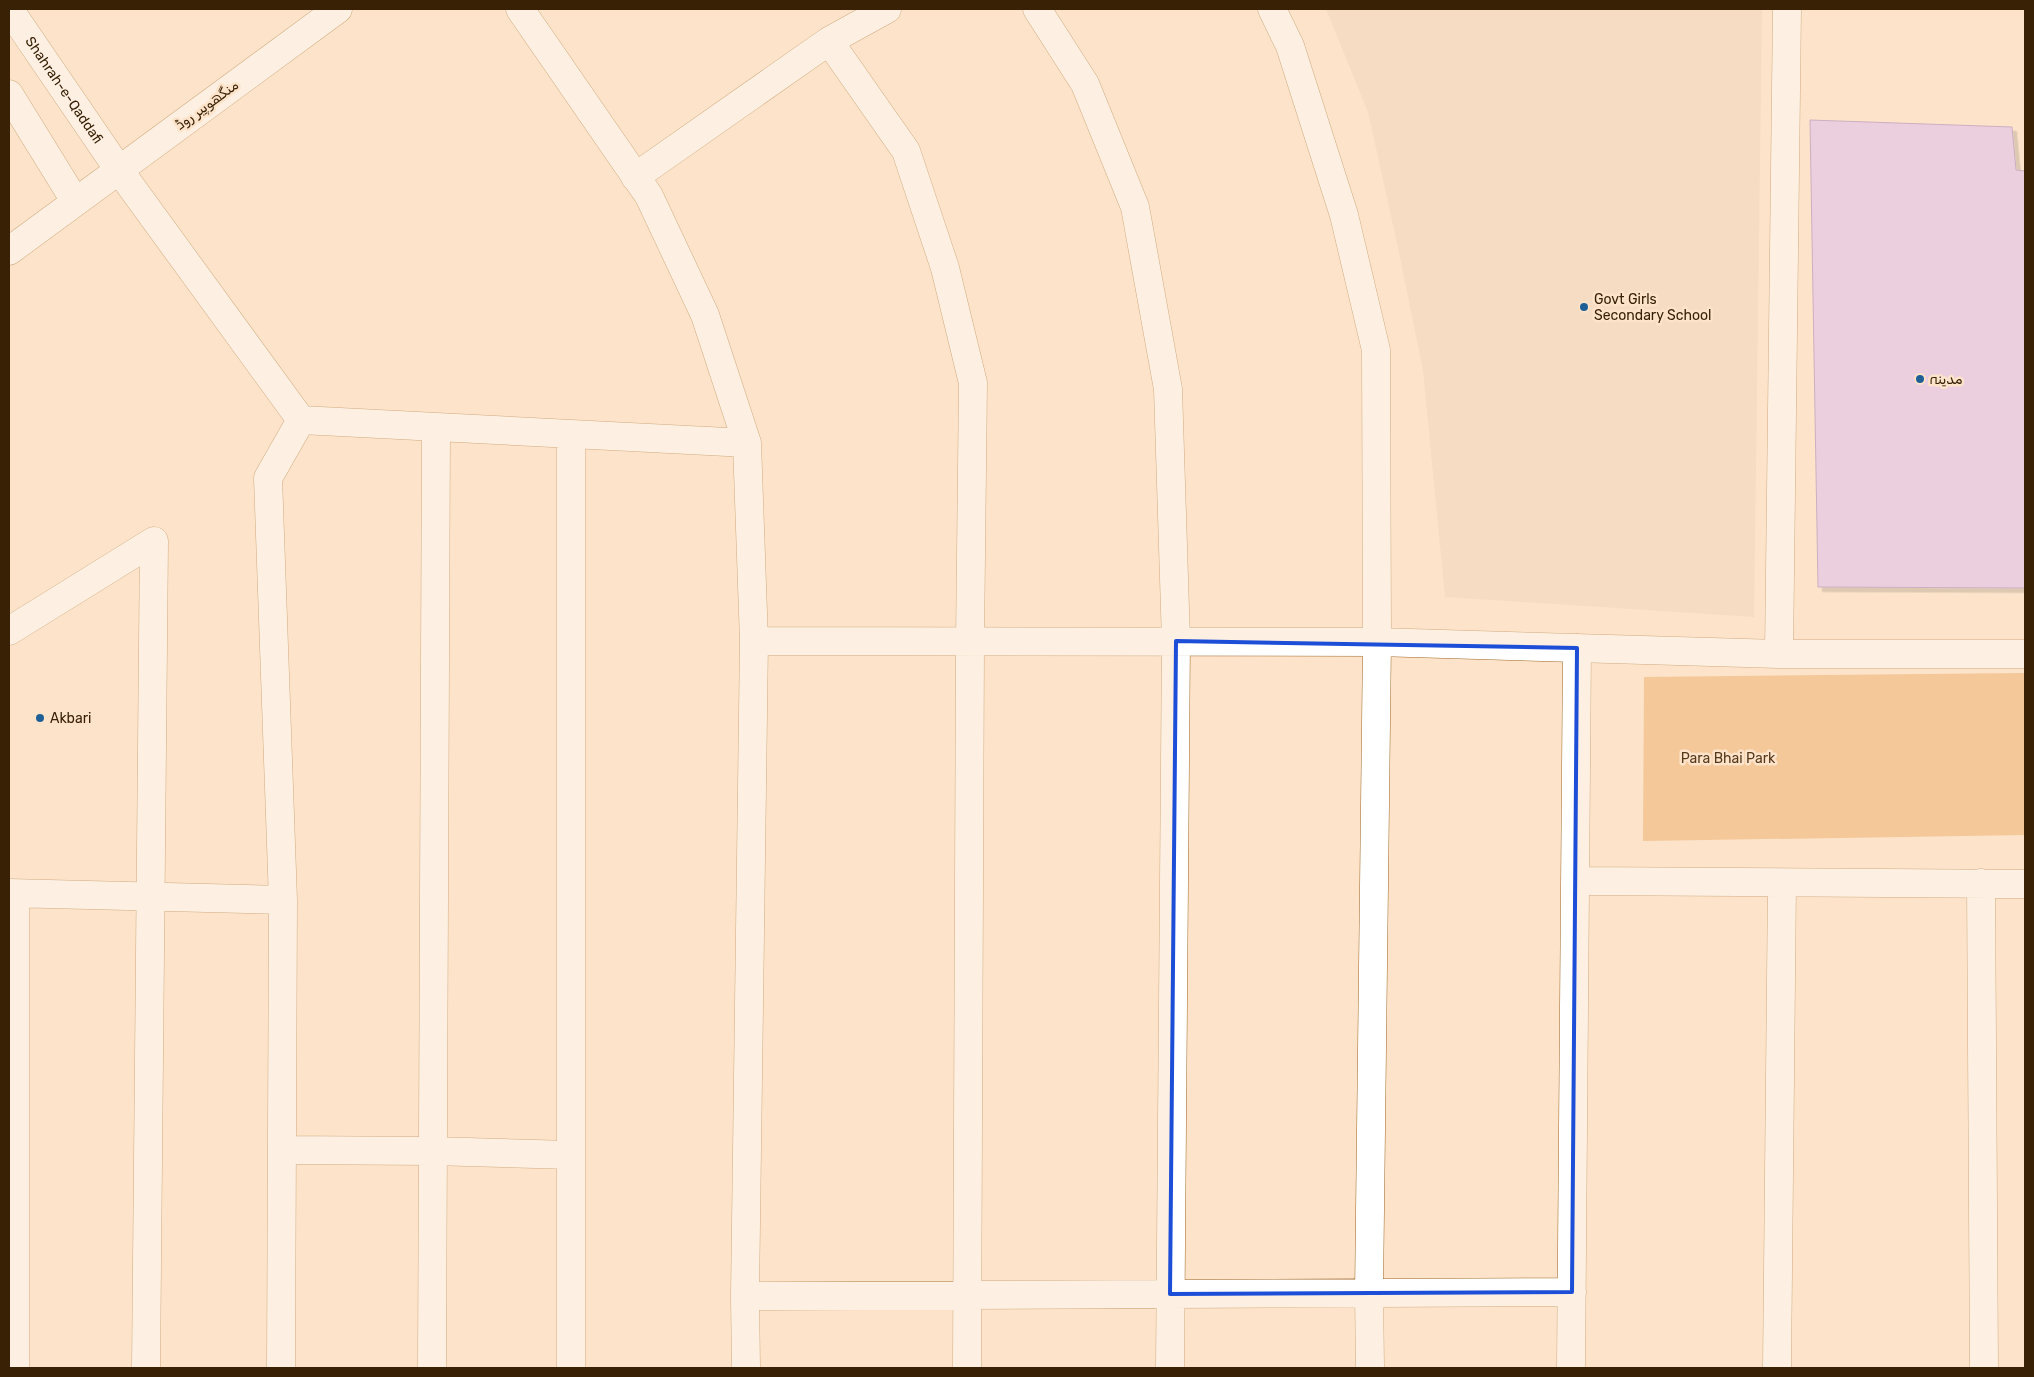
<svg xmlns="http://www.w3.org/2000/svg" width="2034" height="1377" viewBox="0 0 2034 1377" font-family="Rubik,Cairo,sans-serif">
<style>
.built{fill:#edd3b8}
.green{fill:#eaa75c}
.building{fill:#d7b6f8;stroke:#9270b3;filter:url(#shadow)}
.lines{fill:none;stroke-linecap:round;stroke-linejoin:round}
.minor-casing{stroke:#9f6826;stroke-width:29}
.major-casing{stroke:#9f6826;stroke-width:29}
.minor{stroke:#fff;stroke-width:28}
.major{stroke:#fff;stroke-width:28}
.marked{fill:none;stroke:#1d4ed8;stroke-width:4;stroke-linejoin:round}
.poi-dot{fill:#1e6096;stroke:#fce3ca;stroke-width:2}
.labels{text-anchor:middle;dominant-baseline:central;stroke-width:5;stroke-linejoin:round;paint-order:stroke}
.street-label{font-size:14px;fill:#382105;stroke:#fce3ca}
.poi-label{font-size:14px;fill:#382105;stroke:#fce3ca;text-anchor:start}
.park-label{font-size:14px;fill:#553919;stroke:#fce3ca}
</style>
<defs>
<filter id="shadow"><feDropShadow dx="4.5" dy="4.5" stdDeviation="0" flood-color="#0004"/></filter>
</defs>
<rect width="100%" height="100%" fill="#fce3ca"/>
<!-- built -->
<path class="built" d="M 1326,9 L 1762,9 L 1754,617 L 1445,597 L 1423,370 L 1397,243 L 1368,112 Z"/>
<!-- green -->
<path class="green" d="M 2025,673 L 2025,835 L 1643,841 L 1644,677 Z"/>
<!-- building -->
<path class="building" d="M 1810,120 L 2012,127 L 2016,170 L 2025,171 L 2025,588 L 1818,587 Z"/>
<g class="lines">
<defs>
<path id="minor" d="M 520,9 L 649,196 L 705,315 L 747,443 L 754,641 L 745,1296 L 746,1368
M 1037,9 L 1085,84 L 1135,207 L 1168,389 L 1176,641 L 1170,1368
M 1272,9 L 1290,46 L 1344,215 L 1376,350 L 1377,642 L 1369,1293 L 1370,1368
M 829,41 L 906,151 L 945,268 L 973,383 L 970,641 L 967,1368
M 635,177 L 829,41 L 887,9
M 301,420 L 747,443
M 571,434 L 571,1368
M 9,631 L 154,541 L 146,1368
M 754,641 L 1377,642 L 1779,654 L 2025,654
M 1779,654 L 1787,9
M 1576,881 L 2025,884
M 1981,883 L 1984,1368
M 9,893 L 283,900 L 268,478 L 301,420 L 119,170
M 282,1150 L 433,1151 L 571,1155
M 745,1296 L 1572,1292
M 15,1368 L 15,894
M 281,1368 L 283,900
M 432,1368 L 436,427
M 1571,1368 L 1577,648
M 1777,1368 L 1782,883"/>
<g id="major">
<path id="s1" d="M 9,9 L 119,170"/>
<path d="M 9,94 L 75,201"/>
<path d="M 9,251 L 338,9"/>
</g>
</defs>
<!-- minor casing -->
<use href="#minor" class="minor-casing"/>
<!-- major casing -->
<use href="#major" class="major-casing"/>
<!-- minor -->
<use href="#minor" class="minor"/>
<!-- major -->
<use href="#major" class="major"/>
</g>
<!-- marked area -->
<path d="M0 0H2034V1377H0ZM 1176,641 L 1577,648 L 1572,1292 L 1170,1294 Z" fill="#fce3ca" fill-opacity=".55" fill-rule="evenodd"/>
<path class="marked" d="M 1176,641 L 1577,648 L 1572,1292 L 1170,1294 Z"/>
<!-- markers -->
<g class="poi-dot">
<circle cx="1584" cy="307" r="5"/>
<circle cx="1920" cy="379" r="5"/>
<circle cx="40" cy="718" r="5"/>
</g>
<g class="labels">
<!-- street labels -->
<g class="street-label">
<text stroke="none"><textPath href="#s1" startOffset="98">Shahrah-e-Qaddafi</textPath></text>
<text transform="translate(207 105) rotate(-36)">منگھوپیر روڈ</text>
</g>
<!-- poi labels -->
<g class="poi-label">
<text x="1594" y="299">Govt Girls<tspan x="1594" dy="16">Secondary School</tspan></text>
<text x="1930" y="379">مدینہ</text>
<text x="50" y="718">Akbari</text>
</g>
<!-- park labels -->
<g class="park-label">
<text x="1728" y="758">Para Bhai Park</text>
</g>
</g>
<!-- border -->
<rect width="2034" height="1377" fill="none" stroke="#382105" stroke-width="20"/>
</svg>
